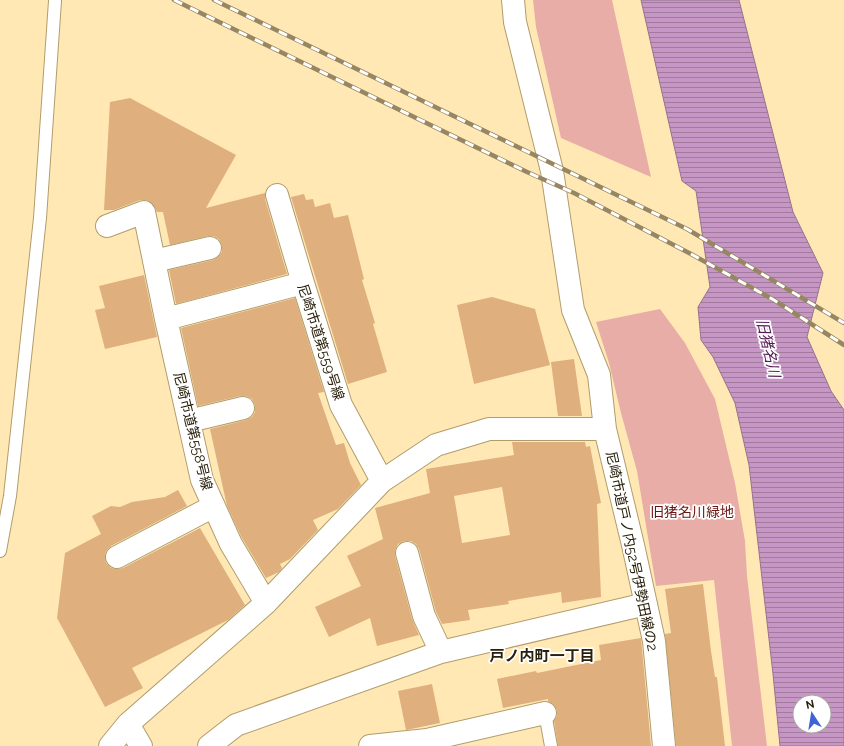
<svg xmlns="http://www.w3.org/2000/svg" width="844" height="746" viewBox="0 0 844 746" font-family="Raleway,'Noto Sans JP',sans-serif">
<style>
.green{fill:#e8ada6}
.water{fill:url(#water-rules);stroke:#97738d;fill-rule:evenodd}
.building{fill:#dfaf7e;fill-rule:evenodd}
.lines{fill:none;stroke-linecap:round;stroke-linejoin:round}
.service-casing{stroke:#b19c6b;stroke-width:14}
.minor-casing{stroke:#b19c6b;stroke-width:24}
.service{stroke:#fff;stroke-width:12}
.minor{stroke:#fff;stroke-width:22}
.rail-casing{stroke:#968762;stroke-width:4.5}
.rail{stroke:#fff;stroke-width:3;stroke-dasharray:9;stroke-linecap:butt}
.labels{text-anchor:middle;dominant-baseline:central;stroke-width:3.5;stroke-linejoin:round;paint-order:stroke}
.street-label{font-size:14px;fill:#28200b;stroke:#fff}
.park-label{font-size:14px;fill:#681614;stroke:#fff}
.water-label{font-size:15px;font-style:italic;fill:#541b55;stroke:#fff}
.neighbourhood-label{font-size:15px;font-weight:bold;fill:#28200b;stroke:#fff}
</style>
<defs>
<pattern id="water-rules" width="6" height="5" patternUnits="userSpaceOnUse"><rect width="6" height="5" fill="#c696c5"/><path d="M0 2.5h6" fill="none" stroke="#a17a9e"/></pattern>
</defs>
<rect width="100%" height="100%" fill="#ffe8b4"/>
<!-- green -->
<path class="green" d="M 533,0 L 612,0 L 651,177 L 561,138 L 536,27 Z
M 660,309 L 685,343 L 715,399 L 735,483 L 745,541 L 747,576 L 767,746 L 732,746 L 714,580 L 656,586 L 637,471 L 621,413 L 609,363 L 596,322 Z"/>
<!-- water -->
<path class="water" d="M 641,0 L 739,0 L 793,212 L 823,273 L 807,337 L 831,391 L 844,410 L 844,746 L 780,746 L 773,674 L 749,465 L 735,403 L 713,357 L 701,340 L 698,307 L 710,287 L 696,191 L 682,181 ZM 800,702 L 824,702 L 824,726 L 800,726 Z"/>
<!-- building -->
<path class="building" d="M 130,98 L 236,155 L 206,208 L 265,193 L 265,199 L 287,274 L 176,304 L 169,270 L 213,260 L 218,257 L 222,252 L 222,246 L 219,239 L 214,236 L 208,236 L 170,245 L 163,212 L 157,212 L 153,204 L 147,200 L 140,200 L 114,210 L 104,210 L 110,102 Z
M 304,194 L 306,200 L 313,199 L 315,207 L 330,203 L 334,218 L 348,215 L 364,279 L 362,280 L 375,323 L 373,324 L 387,372 L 348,384 L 291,197 Z
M 144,275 L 157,337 L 105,349 L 95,310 L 105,308 L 99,286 Z
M 492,297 L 535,309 L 550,365 L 474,384 L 457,305 Z
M 295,298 L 324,392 L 318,393 L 336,445 L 344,443 L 350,463 L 361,485 L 338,509 L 313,520 L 318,530 L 290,559 L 280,564 L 282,568 L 279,572 L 266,578 L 242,538 L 227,506 L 210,429 L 246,420 L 252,417 L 255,412 L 255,405 L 252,399 L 246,396 L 240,396 L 198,406 L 181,328 Z
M 574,359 L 582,416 L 558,416 L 551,362 Z
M 512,442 L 585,442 L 586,447 L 590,446 L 601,503 L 597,504 L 601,597 L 562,603 L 561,592 L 508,601 L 509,604 L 468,610 L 470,620 L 442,624 L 436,612 L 419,549 L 416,544 L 411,541 L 404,541 L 398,544 L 395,550 L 395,556 L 412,619 L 419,635 L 377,646 L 370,618 L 329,637 L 315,607 L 361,586 L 347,556 L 383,539 L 375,508 L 430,493 L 426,469 L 514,455 ZM 502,487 L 510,535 L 462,543 L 454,496 Z
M 178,490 L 187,506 L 111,546 L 106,551 L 105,556 L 106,563 L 111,568 L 116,569 L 123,568 L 200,528 L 245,605 L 228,620 L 132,668 L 143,688 L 105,707 L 57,618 L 65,553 L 101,534 L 92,516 L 111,506 L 120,507 L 132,502 L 165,497 Z
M 703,584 L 711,651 L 715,677 L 717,677 L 725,746 L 676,746 L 665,634 L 671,633 L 665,589 Z
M 641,638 L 651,746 L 558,746 L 554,721 L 557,716 L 557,710 L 554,705 L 548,701 L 548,699 L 503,708 L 497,679 L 536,671 L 537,673 L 601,660 L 599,645 Z
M 432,684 L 440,723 L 406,730 L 398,691 Z"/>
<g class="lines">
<defs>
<path id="service" d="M 0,551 L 10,496 L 40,218 L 55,1
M 545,713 L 551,746"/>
<path id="minor" d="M 513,0 L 515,22 L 552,171 L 573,310 L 599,375 L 605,429 L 633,545 L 654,641 L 664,746
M 277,195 L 303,283 L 341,405 L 382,481
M 107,226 L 144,212 L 166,319 L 202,480 L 231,544 L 266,603
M 154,261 L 210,248
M 166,319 L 303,283
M 189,421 L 243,408
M 407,553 L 424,616 L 441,652 L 646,604
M 117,557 L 214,506
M 128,724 L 141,746
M 110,746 L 128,724 L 266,603 L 382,481 L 436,445 L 489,429 L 605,429
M 209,746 L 236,725 L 441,652
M 370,746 L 427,740 L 545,713"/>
</defs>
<!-- service casing -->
<use href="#service" class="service-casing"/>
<!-- minor casing -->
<use href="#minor" class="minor-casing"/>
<!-- service -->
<use href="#service" class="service"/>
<!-- minor -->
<use href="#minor" class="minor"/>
<defs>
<path id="rail" d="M 174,0 L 527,172 L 574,193 L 691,254 L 774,300 L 844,345
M 214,0 L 687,229 L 844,323"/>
</defs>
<!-- rail casing -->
<use href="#rail" class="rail-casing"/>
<!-- rail -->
<use href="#rail" class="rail"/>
</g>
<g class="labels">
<!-- street labels -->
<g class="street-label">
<text transform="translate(321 342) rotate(72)">尼崎市道第559号線</text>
<text transform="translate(193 431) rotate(76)">尼崎市道第558号線</text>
<text transform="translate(632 551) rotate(78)">尼崎市道戸ノ内52号伊勢田線の2</text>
</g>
<!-- park labels -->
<g class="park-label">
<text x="692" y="512">旧猪名川緑地</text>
</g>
<!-- water labels -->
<g class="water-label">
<text transform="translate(768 348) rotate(77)">旧猪名川</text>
</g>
<!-- neighbourhood labels -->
<g class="neighbourhood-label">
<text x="542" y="656">戸ノ内町一丁目</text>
</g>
</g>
<!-- north arrow -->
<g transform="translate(812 714) rotate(348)"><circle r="19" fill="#ffffff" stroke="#a9a69d"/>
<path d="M0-3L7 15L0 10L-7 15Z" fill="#3f63d5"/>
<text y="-6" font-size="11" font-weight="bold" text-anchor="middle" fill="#28200b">N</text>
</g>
</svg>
